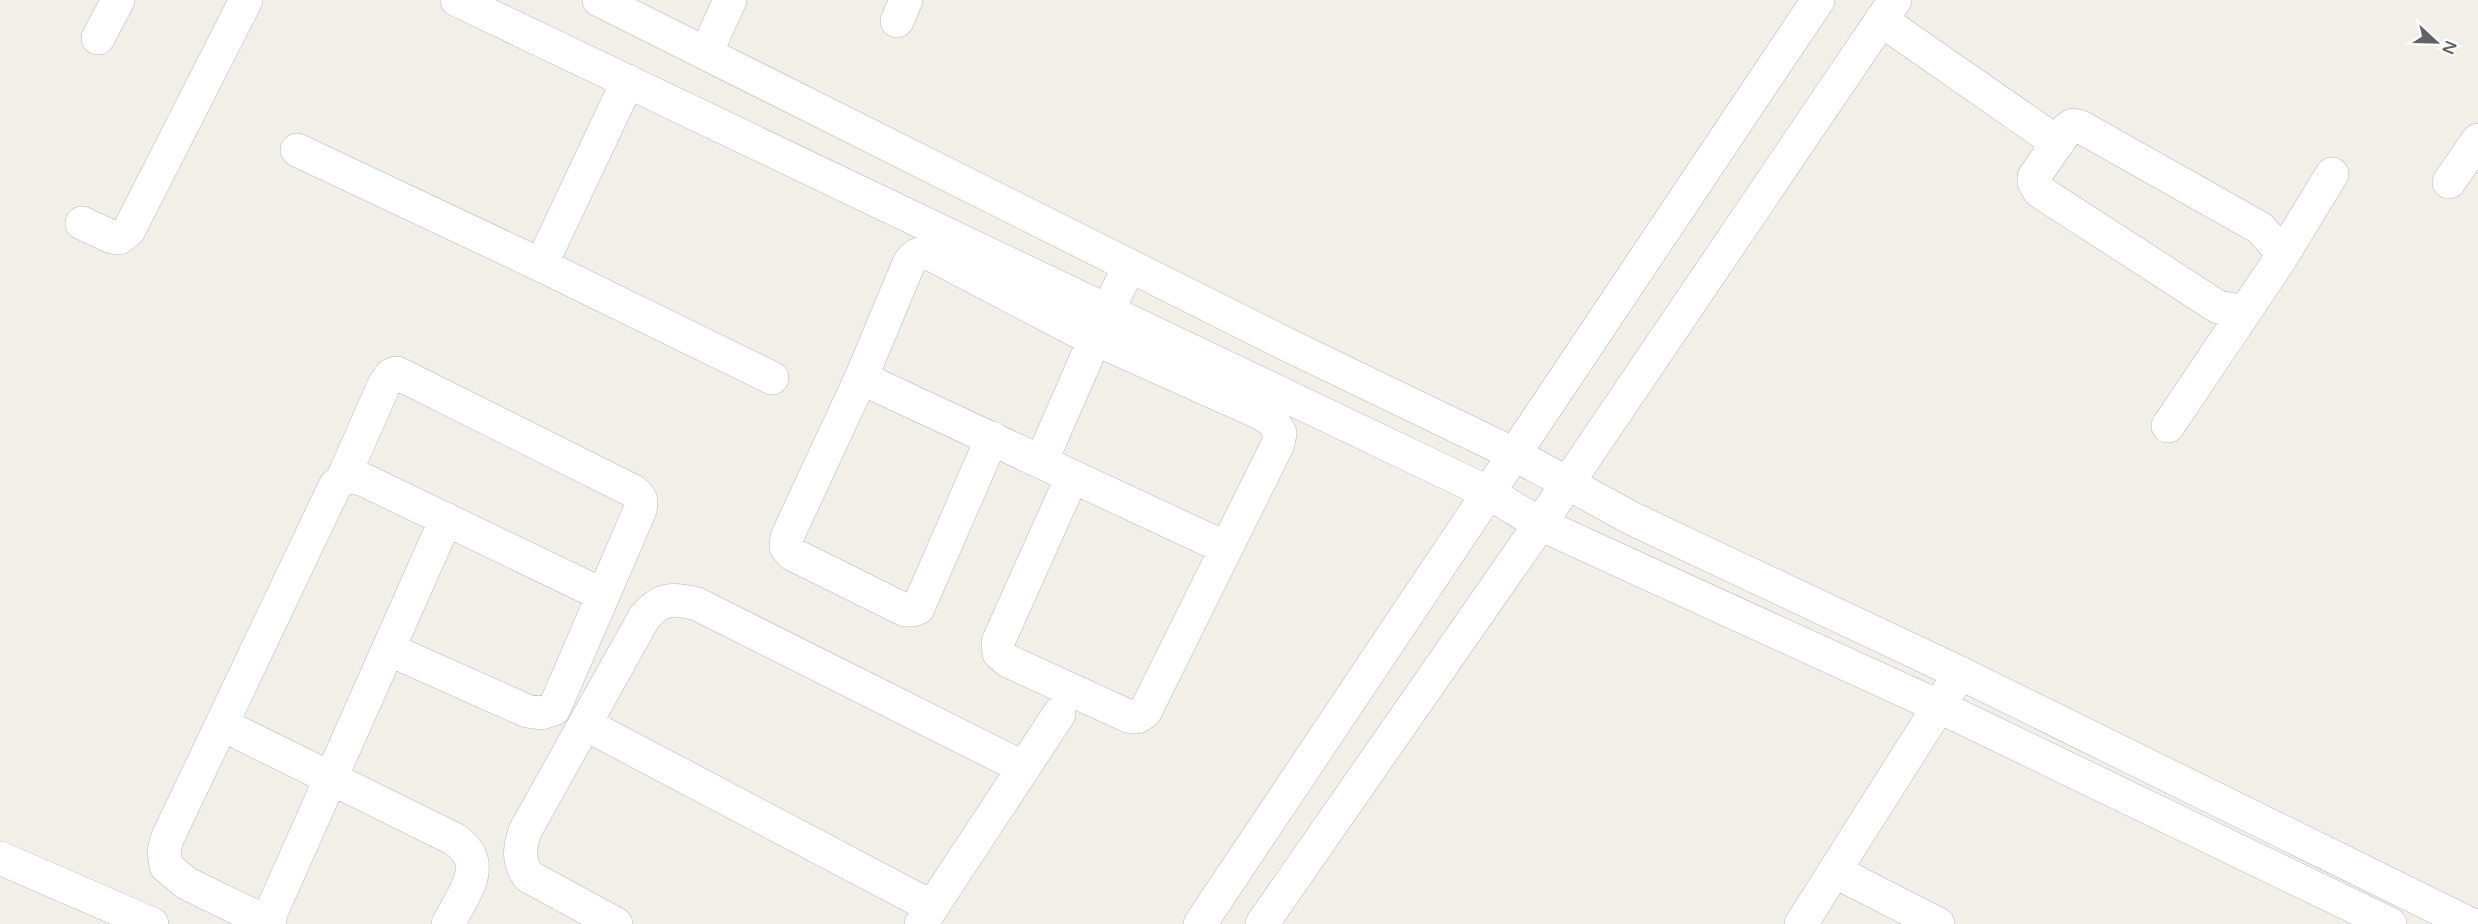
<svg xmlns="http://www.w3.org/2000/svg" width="2478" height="924" viewBox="0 0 2478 924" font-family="'Varela Round',sans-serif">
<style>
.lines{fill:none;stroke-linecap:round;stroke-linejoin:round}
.minor-casing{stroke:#b5b8bc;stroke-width:34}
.tertiary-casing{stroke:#b5b8bc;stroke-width:34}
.minor{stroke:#fff;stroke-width:33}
.tertiary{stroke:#fff;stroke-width:33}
</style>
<rect width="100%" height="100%" fill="#f1efe8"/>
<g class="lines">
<defs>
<path id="minor" d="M 1881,20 L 2058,143
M 897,21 L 906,0
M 98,38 L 118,0
M 706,53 L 730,0
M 297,150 L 541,265 L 772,378
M 2449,182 L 2478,140
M 82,223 L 112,237 L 119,238 L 129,230 L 246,0
M 541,265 L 628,81
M 2245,312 L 2218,307 L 2039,191 L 2034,182 L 2034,177 L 2067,129 L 2073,125 L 2081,127 L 2260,228 L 2280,250 L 2279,261
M 861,378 L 1226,548
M 2168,426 L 2279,261 L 2332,174
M 992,438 L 918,608 L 913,610 L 905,610 L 792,554 L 786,547 L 787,537 L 861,378 L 909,263 C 916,253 921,252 932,255 L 1075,330 L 1260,413 L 1273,421 L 1280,433 L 1278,444 L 1145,712 L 1137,717 L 1128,716 L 1008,661 L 999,653 L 998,642 L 1072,477
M 1041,462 L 1107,311 L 1130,266
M 343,478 L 384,385 L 391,375 L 397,373 L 633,491 C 641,497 642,500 640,510 L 554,709 L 541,713 L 527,711 L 388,649
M 585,724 L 932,907
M 223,725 L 454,839 C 491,864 463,894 448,924
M 0,858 L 152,924
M 1836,872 L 1938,924
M 266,924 L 446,519
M 270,924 L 186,883 L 166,866 L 164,852 L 167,839 L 335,486 C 345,475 351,476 364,480 L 603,595
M 616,924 L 528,876 C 518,860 519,849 525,831 L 644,618 C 661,597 673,598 697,604 L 1024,768
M 921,924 L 1059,714
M 1801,924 L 1960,673"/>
<path id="tertiary" d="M 457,0 L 1487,492 L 1540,524 L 1940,707 L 2390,924
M 599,0 L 1290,346 L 1514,454 L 1633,519 L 1960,673 L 2470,924
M 1200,924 L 1818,0
M 1262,924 L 1540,524 L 1895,0"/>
</defs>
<!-- minor casing -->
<use href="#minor" class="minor-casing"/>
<!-- tertiary casing -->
<use href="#tertiary" class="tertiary-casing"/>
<!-- minor -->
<use href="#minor" class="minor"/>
<!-- tertiary -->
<use href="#tertiary" class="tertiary"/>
</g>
<!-- north arrow -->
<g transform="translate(2436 42) rotate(112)" stroke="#ffffff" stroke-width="4.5" paint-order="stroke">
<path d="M0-4.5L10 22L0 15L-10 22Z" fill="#5f6368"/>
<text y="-9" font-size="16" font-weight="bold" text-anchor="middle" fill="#5f6368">N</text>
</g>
</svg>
